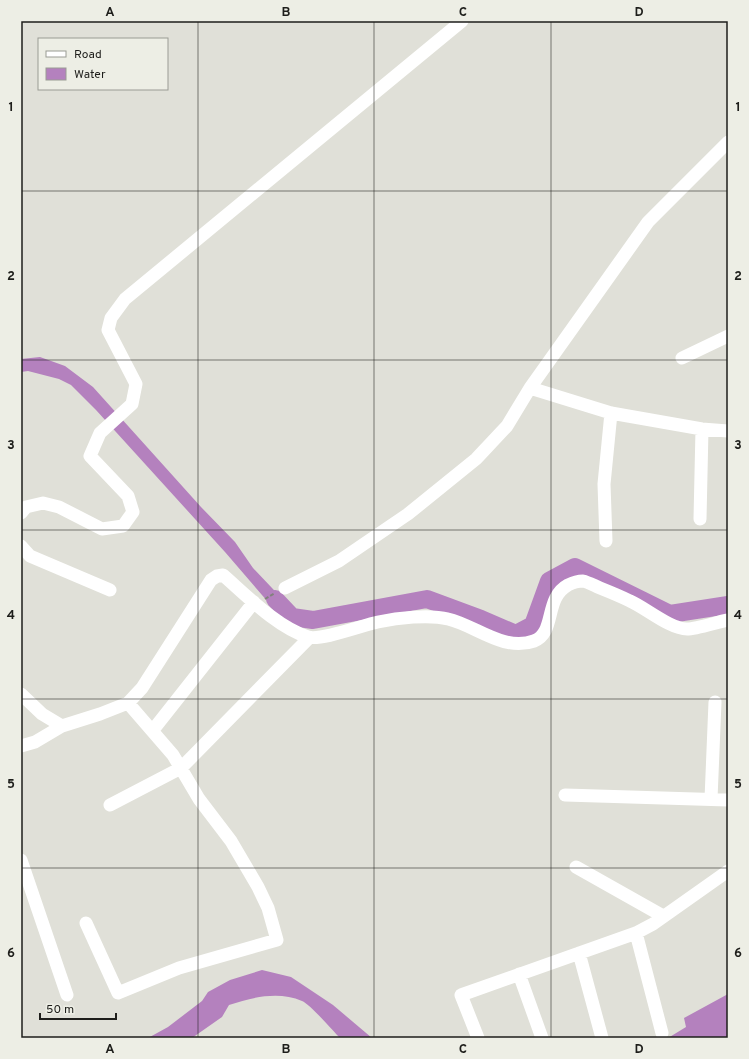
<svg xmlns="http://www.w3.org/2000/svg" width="749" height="1059" viewBox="0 0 749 1059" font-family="Overpass,sans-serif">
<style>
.water{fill:#b481be}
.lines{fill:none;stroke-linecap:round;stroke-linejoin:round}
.river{stroke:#b481be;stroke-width:18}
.path{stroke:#82827d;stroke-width:2;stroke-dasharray:4 2;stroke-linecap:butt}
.minor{stroke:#fff;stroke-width:13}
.grid{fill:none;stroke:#1e1e1b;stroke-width:1;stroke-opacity:0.55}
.neatline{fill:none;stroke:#1e1e1b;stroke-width:1.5}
.grid-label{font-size:13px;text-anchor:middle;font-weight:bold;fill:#1e1e1b}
</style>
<rect width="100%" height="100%" fill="#e0e0d8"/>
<!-- water -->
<path class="water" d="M 40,357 L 65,366 L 93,387 L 201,507 L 235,542 L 253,568 L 290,607 L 292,617 L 283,615 L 268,602 L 225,552 L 96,410 L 71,385 L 59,379 L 28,371 L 21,372 L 21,359 Z
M 262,970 L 291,977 L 333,1005 L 372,1038 L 340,1038 C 333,1031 310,1004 302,1001 C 279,991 253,997 229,1005 L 222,1017 L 192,1038 L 148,1038 L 168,1027 L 202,1001 L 208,992 L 230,980 Z
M 728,994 L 728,1038 L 668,1038 L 686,1027 L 684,1018 Z"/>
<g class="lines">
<!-- river -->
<path class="river" d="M 275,599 L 292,617 L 313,620 L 427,599 L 481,619 L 516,634 L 533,625 L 549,581 L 575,567 L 670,614 L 728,605"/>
<!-- path -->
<path class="path" d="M 265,599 L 275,593"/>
<!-- minor -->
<path class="minor" d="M 682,358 L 728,336
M 530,388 L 611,413 L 702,429 L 728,431
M 21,513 L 26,507 L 43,503 L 59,507 L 102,529 L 123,526 L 133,512 L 128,496 L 90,456 L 100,433 L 132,404 L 136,384 L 108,330 L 111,318 L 125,299 L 462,21
M 700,519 L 702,429
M 606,541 L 604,484 L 611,413
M 21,546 L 30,556 L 110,590
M 285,588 L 339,561 L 408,514 L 476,459 L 507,426 L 530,388 L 648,222 L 728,142
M 21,694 L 42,714 L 62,726
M 153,730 L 254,602
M 21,746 L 35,742 L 62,726 L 100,714 L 128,703 L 142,688 L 211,580 L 217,576 L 223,575 C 247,596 277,627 308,637 C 321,641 363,625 378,622 C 397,618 429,614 448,619 C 475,625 503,652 534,641 C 556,633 544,598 568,585 C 572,583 578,581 583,581 C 588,582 595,586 600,588 C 610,592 620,596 630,601 C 646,608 670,629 687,629 C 697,629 717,622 728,620
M 565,795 L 728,800
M 711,799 L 715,702
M 110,805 L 181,768 L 309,638
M 21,860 L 67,995
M 576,867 L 663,916
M 86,923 L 118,993 L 179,968 L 277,940 L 268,908 L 258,887 L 231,841 L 199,799 L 173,755 L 128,703
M 636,933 L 662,1033
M 579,953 L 602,1038
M 519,974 L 542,1038
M 478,1038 L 461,995 L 636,933 L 653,924 L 728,871"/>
</g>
<!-- grid -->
<path class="grid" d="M 198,21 L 198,1038M 374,21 L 374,1038M 551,21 L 551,1038M 21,191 L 728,191M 21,360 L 728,360M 21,530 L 728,530M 21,699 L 728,699M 21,868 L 728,868"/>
<!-- border -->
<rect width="749" height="1059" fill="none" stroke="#edeee5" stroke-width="44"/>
<!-- legend -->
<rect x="38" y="38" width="130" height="52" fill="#edeee5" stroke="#9a9b94"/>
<rect x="46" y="51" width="20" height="6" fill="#ffffff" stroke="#9a9b94"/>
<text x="74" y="58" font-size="12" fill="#1e1e1b">Road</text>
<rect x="46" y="68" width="20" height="12" fill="#b481be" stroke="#9a9b94"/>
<text x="74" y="78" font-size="12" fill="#1e1e1b">Water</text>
<!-- scale -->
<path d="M40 1013v6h76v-6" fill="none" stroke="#1e1e1b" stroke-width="2"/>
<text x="46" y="1013" font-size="12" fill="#1e1e1b" stroke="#edeee5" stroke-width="3" paint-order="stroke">50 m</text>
<rect x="22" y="22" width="705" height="1015" class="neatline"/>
<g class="grid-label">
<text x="110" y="16">A</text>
<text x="286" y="16">B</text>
<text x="463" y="16">C</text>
<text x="639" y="16">D</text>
<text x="11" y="111">1</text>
<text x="738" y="111">1</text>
<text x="11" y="280">2</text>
<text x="738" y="280">2</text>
<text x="11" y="449">3</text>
<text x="738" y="449">3</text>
<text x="11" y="619">4</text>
<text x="738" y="619">4</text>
<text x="11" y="788">5</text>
<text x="738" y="788">5</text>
<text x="11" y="957">6</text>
<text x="738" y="957">6</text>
<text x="110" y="1053">A</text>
<text x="286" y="1053">B</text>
<text x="463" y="1053">C</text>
<text x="639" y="1053">D</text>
</g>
</svg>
